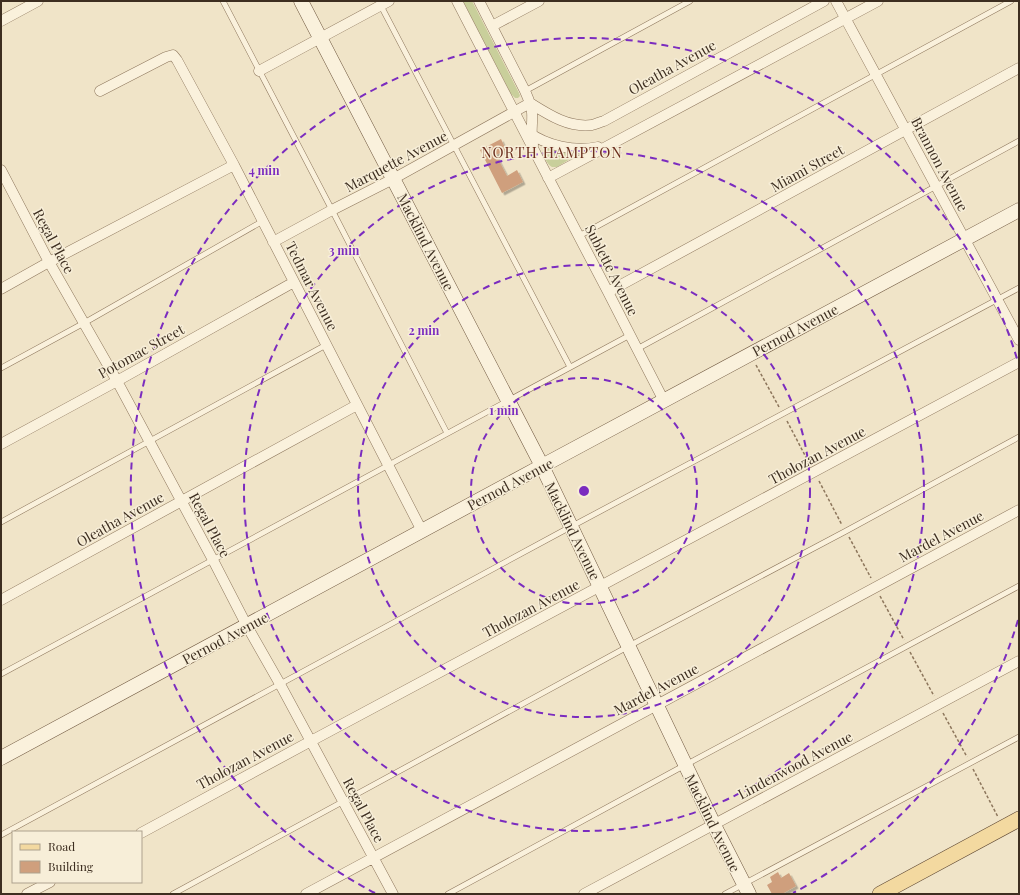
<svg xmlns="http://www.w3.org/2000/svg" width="1020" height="895" viewBox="0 0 1020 895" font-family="'Playfair Display',serif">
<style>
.green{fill:#c9cf9b}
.building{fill:#cf9f7d;filter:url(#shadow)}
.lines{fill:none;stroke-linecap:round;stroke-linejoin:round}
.lane-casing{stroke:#8d765c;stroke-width:6}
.street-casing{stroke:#8d765c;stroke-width:11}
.secondary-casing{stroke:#6f573f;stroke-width:15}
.primary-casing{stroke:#5b4430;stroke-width:16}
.path{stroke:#8d765c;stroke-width:1.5;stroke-dasharray:3 2;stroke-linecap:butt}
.lane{stroke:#faf1dc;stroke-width:5}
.street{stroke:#faf1dc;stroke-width:10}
.secondary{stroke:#faf1dc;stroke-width:14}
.primary{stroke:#f3d9a0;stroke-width:15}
.ring{fill:none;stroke:#7b2cbf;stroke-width:2;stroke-dasharray:7 5}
.labels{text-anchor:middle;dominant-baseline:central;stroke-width:3;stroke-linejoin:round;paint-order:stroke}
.street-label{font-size:14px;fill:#3d2e20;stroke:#f7eed8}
.neighbourhood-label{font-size:15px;letter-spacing:1px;fill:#6b2e1e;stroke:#f7eed8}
.centre{fill:#7b2cbf;stroke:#f7eed8;stroke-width:2}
.ring-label{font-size:12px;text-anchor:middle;font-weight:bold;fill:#7b2cbf;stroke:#f7eed8;stroke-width:3;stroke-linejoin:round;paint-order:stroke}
</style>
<defs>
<filter id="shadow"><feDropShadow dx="2.5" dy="2.5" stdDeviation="0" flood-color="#0004"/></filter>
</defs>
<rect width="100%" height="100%" fill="#f0e4c8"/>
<!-- green -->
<path class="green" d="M 463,1 L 472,1 L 519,93 L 520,96 L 518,98 L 515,98 L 511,94 Z
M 545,148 L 548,148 L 569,154 L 571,157 L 570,159 L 557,167 L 552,167 C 547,164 543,156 543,150 Z"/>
<!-- building -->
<path class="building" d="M 501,139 L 506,150 L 496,155 L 507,176 L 517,170 L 523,182 L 502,193 L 480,150 Z
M 778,872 L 781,878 L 789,873 L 796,886 L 782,894 L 772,894 L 767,885 L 772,882 L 770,877 Z"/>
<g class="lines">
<defs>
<path id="lane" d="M 223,1 L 332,210 L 447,433
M 380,4 L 570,367
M 525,91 L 690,1
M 579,236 L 1011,1
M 637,349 L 1019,141
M 1,368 L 84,323 L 263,221
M 1,522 L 326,345
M 1,674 L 630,335
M 1,835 L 561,532 L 1019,288
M 173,894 L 629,646 L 846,531 L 1019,437
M 448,894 L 676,770 L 1019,586
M 725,894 L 1019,737"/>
<path id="street" d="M 457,1 L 551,183 L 608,292 L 630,335 L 664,401
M 479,1 L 525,91 C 528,98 531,104 532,112 C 533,123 530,134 533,145
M 836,1 L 1019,340
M 1,21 L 38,1
M 492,26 L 539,1
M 259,71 L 389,1
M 100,91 L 166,57 L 173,55 L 177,60 L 234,165 L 422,531
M 528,132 C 547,146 575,152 598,147
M 1,170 L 49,262 L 117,381 L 213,560 L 247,626 L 280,684 L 393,894
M 548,178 L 878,1
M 273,242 L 332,210 L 393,179 L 530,103 C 549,115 569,128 592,125 C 596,124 600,122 604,121 L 824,1
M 1,289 L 49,262 L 234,165
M 608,292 L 1019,68
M 1,444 L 117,381 L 294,282
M 1,600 L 357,405
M 141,833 L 311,741 L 1019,362
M 27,894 L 50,882
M 306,894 L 1019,510
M 584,894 L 1019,661"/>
<path id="secondary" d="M 301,1 L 542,466 L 718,833 L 749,894
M 1,758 L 542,466 L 1019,210"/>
<path id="primary" d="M 880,894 L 1019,819"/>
</defs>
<!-- lane casing -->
<use href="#lane" class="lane-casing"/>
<!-- street casing -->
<use href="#street" class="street-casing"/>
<!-- secondary casing -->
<use href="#secondary" class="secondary-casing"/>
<!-- primary casing -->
<use href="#primary" class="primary-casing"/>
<!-- path -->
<path class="path" d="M 756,365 L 779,407
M 787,421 L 809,463
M 819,481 L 842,525
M 849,537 L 871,578
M 880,596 L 904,640
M 910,652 L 934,696
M 943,713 L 967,757
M 973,769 L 998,817"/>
<!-- lane -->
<use href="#lane" class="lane"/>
<!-- street -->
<use href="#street" class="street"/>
<!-- secondary -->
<use href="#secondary" class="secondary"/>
<!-- primary -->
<use href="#primary" class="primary"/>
</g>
<!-- distance rings -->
<g class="ring">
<circle cx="584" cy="491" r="113"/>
<circle cx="584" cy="491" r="226"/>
<circle cx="584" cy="491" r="340"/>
<path d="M1018 620A453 453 0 0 1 793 893M375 893A453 453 0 1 1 1018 362"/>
</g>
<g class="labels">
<!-- street labels -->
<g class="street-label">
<text transform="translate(672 67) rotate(-29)">Oleatha Avenue</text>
<text transform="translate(396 161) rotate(-28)">Marquette Avenue</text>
<text transform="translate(940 164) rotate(62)">Brannon Avenue</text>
<text transform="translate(807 168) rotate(-29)">Miami Street</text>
<text transform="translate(54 241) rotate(62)">Regal Place</text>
<text transform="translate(426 242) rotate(63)">Macklind Avenue</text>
<text transform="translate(612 270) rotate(63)">Sublette Avenue</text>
<text transform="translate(312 286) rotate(63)">Tedmar Avenue</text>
<text transform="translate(795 330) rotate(-28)">Pernod Avenue</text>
<text transform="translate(141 351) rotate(-29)">Potomac Street</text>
<text transform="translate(817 455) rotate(-28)">Tholozan Avenue</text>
<text transform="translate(510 484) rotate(-28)">Pernod Avenue</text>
<text transform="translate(120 519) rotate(-29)">Oleatha Avenue</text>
<text transform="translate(210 525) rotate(62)">Regal Place</text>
<text transform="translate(573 531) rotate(64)">Macklind Avenue</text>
<text transform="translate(941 536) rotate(-28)">Mardel Avenue</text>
<text transform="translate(531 608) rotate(-28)">Tholozan Avenue</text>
<text transform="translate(225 638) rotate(-28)">Pernod Avenue</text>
<text transform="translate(656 689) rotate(-28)">Mardel Avenue</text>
<text transform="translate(245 760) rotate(-28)">Tholozan Avenue</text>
<text transform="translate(795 765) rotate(-28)">Lindenwood Avenue</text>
<text transform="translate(364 810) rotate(62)">Regal Place</text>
<text transform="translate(713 823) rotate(64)">Macklind Avenue</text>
</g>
<!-- neighbourhood labels -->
<g class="neighbourhood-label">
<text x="552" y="152">NORTH HAMPTON</text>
</g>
</g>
<circle cx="584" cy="491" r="6" class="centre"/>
<g class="ring-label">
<text x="264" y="175">4 min</text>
<text x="344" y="255">3 min</text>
<text x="424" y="335">2 min</text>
<text x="504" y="415">1 min</text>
</g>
<!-- border -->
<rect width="1020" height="895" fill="none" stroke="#3d2e20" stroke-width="4"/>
<!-- legend -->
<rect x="12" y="831" width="130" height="52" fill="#f7eed8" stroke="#ada18e"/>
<rect x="20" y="844" width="20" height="6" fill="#f3d9a0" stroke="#ada18e"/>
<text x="48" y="851" font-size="12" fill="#3d2e20">Road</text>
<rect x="20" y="861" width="20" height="12" fill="#cf9f7d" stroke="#ada18e"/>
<text x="48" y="871" font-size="12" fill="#3d2e20">Building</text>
</svg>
